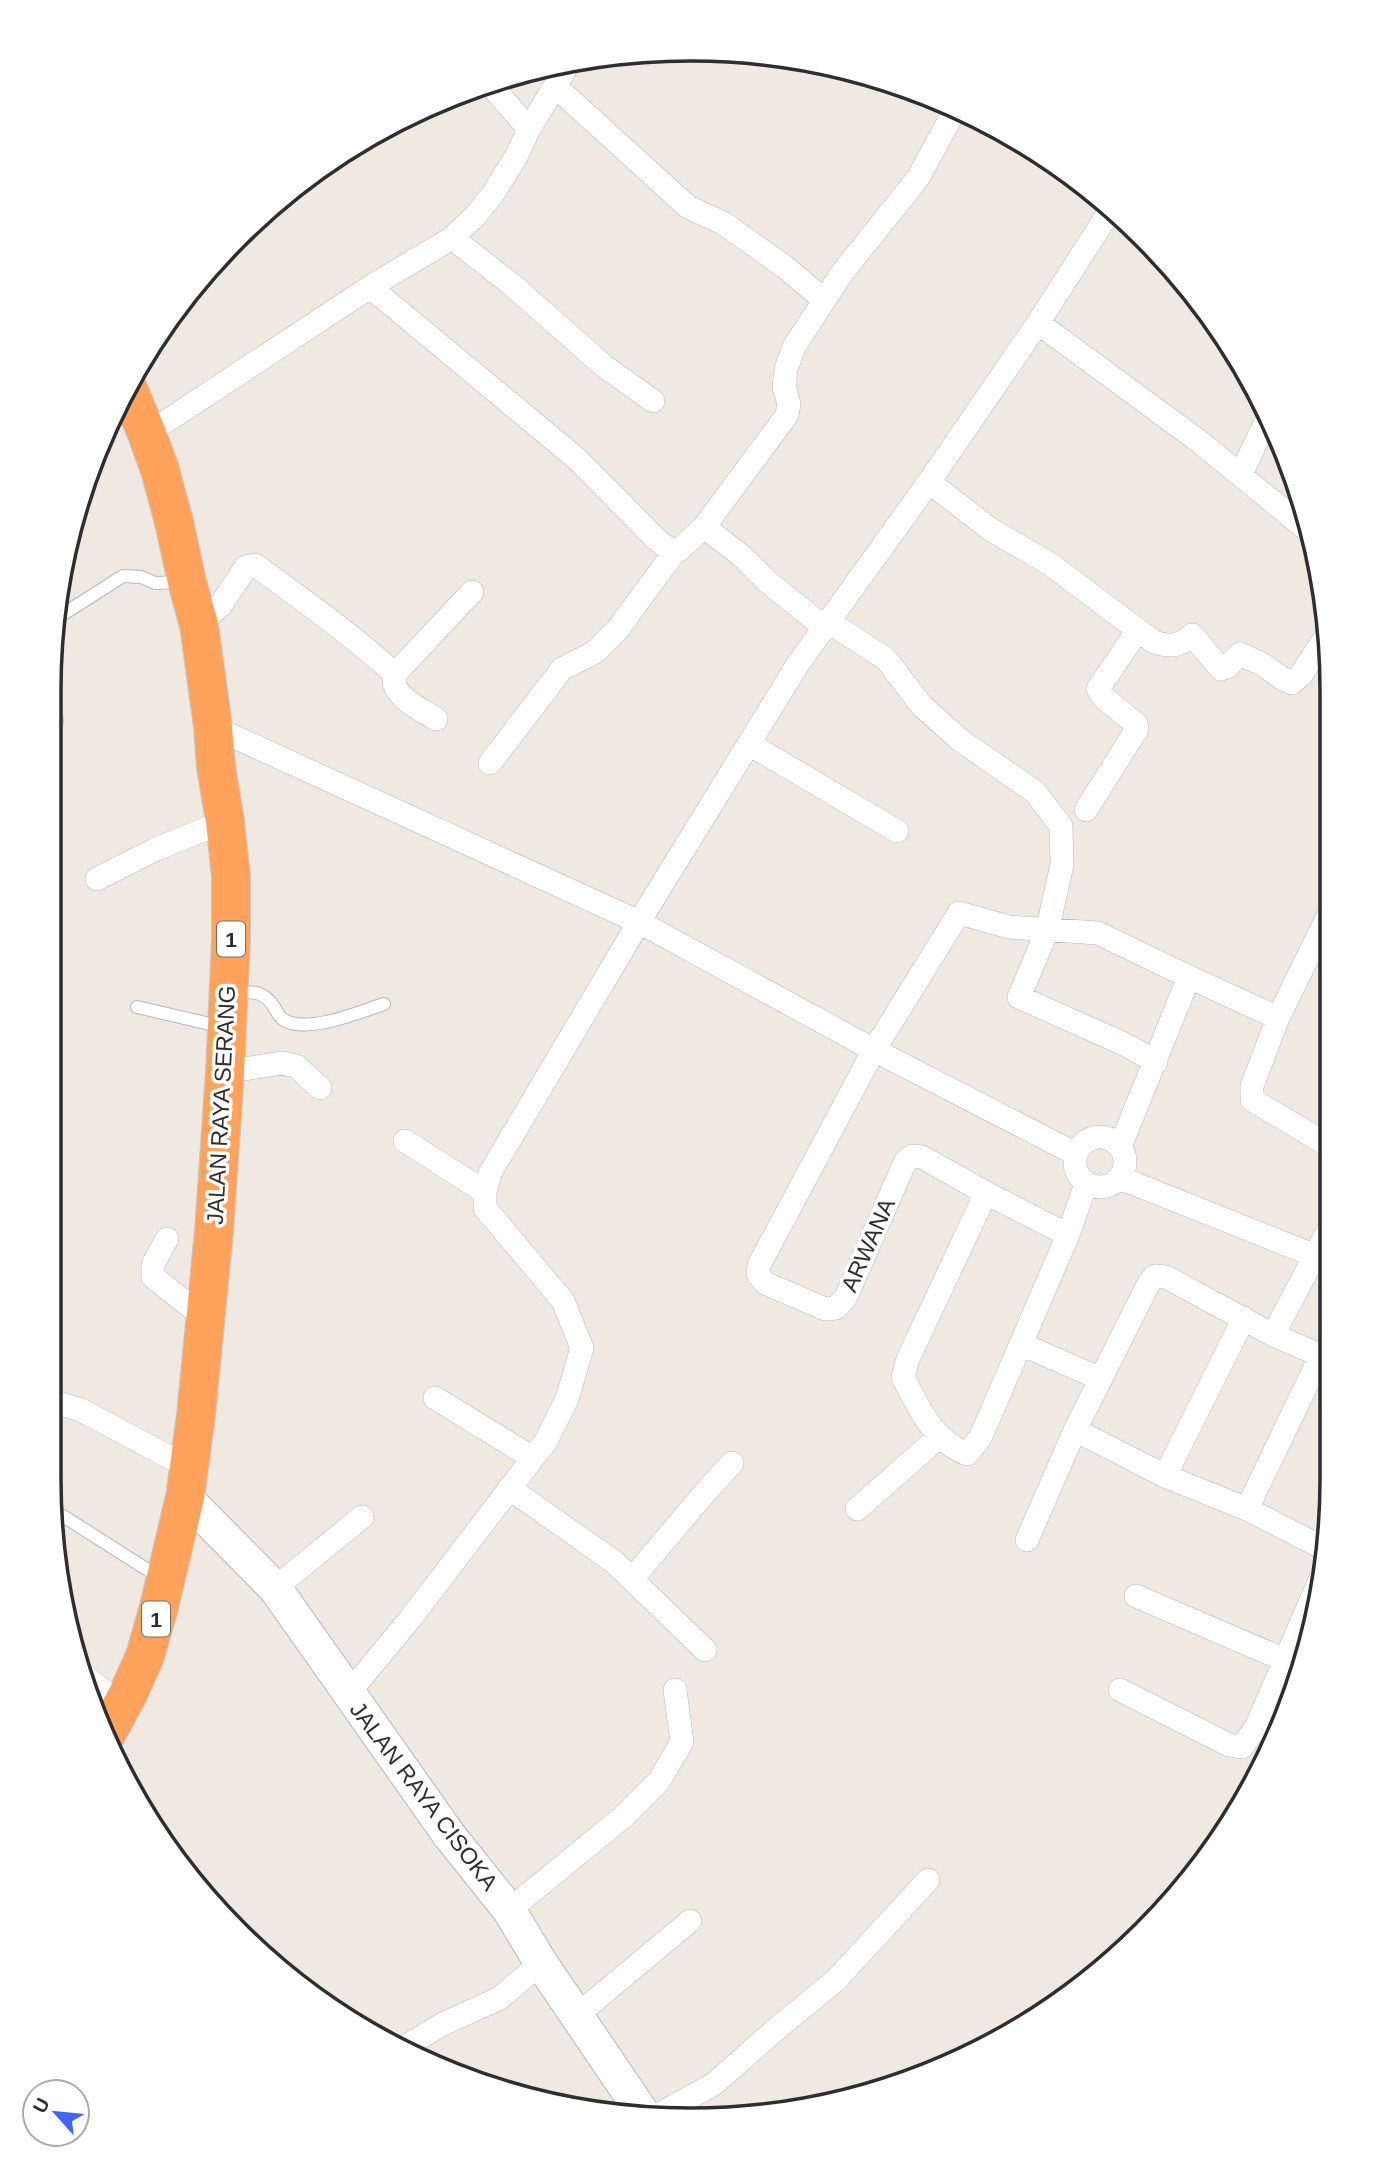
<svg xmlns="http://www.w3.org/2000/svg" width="1381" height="2169" viewBox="0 0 1381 2169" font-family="Arial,sans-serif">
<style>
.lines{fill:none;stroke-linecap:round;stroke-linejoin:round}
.lane-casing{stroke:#b4b7c1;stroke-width:14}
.street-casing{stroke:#b4b7c1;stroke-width:24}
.secondary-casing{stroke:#b4b7c1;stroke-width:35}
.highway-casing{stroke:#c9c9c9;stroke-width:40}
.lane{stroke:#fff;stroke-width:12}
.street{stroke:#fff;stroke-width:23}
.secondary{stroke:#fff;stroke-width:33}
.highway{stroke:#ffa35c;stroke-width:38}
.labels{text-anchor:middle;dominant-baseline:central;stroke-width:7;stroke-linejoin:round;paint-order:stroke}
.shield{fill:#fff;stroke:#6d6d6d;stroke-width:2}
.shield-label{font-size:21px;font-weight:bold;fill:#2e2e2e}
.street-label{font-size:23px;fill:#2e2e2e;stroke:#fff}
.rim{fill:none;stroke:#2e2e2e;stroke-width:3.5}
</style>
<rect width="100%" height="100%" fill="#efe9e1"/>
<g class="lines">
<defs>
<path id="lane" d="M 54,620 L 123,576 L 141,577 L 155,583 L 183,582
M 54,728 L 57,721 L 54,704
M 232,993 C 251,992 263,989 274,1007 C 277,1012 279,1017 284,1020 C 308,1034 359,1012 384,1004
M 137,1007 L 223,1027
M 63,1516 L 162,1579"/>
<path id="street" d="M 488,82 L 529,129
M 555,86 L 688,207 L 723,223 L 785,267 L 824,300
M 452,238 L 511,284 L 604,366 L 653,401
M 370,287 L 452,238 L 475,216 L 493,194 L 517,155 L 529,129 L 569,63
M 1038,323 L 1200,442 L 1311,533
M 147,434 L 370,287 L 577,459 L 656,539 L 670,550 L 679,550 L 704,527 L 787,415 L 789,404 L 784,387 L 786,369 L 794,347 L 842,273 L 918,178 L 956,108
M 1241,474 L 1269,415
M 929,482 L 990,529 L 1050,564 L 1154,642 C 1171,647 1178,647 1192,635 L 1221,669 L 1227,667 L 1240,654 L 1262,664 L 1283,679 L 1292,683 L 1301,675 L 1328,633
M 704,527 L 743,557 L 768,582 L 825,628
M 829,622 L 886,659 L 922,706 L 960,740 L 1035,792 L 1061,826 L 1062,865 L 1047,931 L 1019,997 L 1126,1045 L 1156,1062
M 199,625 L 220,606 L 246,567 L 255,565 C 303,600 351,634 395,674 C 388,695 422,710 436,719
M 395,674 L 472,592
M 213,727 L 639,922 L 874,1050 L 1076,1154
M 749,744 L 897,831
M 490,763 L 562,669 L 595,652 L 618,629 L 675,551
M 1086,810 L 1137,729 L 1136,724 L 1103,697 L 1098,689 L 1138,630
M 97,879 L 154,850 L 225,821
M 1278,1018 L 1252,1086 L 1252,1100 L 1328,1145
M 225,1072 L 282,1063 L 296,1066 L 320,1088
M1075 1162a25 25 0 1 1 50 0a25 25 0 1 1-50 0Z
M 405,1141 L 485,1192
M 1120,1147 L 1189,977 L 1278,1018 L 1329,914
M 1120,1178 L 1328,1261
M 986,1193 L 908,1359 L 903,1377 C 918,1407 933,1441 967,1454 L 980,1438 L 988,1420 L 1068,1235 L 1086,1184
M 1068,1235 L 986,1193 L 922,1157 L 912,1156 L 905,1162 L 846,1297 L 836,1308 L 825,1309 L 765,1283 L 758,1274 L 759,1265 L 874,1050 L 959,913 L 1009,927 L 1098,933 L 1189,977
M 167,1239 L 153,1264 L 153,1277 L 205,1318
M 1273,1335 L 1328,1231
M 1021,1344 L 1101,1379
M 435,1398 L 533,1458
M 49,1400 L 81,1410 L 188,1467
M 1075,1430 L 1165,1476 L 1247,1509 L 1327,1550
M 1165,1476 L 1244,1318
M 509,1488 L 614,1562 L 705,1650
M 857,1509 L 939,1437
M 1247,1509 L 1321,1355
M 1027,1540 L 1075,1430 L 1149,1283 L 1155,1276 L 1166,1277 L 1273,1335 L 1327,1358
M 632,1579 L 703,1495 L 732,1463
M 275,1588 L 362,1517
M 1136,1596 L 1285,1660
M 81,1673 L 122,1706
M 1120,1690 L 1229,1745 L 1242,1747 L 1256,1727 L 1326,1566
M 348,1694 L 410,1619 L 546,1441 L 567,1399 L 582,1348 L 563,1301 L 485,1208 L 485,1192 L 490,1173 L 639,922 L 798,664 L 929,482 L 1038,323 L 1110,211
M 509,1910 L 623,1817 L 659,1781 L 682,1742 L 675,1690
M 576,2016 L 690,1921
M 408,2045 L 443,2024 L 500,1998 L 541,1963
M 658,2115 L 714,2084 L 774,2031 L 836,1980 L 928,1880"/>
<path id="secondary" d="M 185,1497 L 275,1588 L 449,1835 L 509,1910 L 541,1963 L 642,2112"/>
<path id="highway" d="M 107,1733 L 128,1694 L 145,1656 L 159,1607 L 185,1497 L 196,1415 L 214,1231 L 225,1072 L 231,938 L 231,877 L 225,821 L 216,767 L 213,727 L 199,625 L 187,582 L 174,522 L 160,470 L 147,434 L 129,391"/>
</defs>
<!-- lane casing -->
<use href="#lane" class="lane-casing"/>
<!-- street casing -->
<use href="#street" class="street-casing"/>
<!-- secondary casing -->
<use href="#secondary" class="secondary-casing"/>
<!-- highway casing -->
<use href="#highway" class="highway-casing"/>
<!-- lane -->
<use href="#lane" class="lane"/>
<!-- street -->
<use href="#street" class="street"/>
<!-- secondary -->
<use href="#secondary" class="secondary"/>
<!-- highway -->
<use href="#highway" class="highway"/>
</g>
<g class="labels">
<!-- shield labels -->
<g class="shield">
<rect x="217" y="921.5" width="28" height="35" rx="5"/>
<rect x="142" y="1601.5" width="28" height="35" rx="5"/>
</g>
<g class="shield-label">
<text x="231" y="939">1</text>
<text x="156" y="1619">1</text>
</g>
<!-- street labels -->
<g class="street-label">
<text transform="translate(221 1105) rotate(-87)">JALAN RAYA SERANG</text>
<text transform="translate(868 1245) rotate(-66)">ARWANA</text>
<text transform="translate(424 1796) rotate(53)">JALAN RAYA CISOKA</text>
</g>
</g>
<!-- crop -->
<path d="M0 0H1381V2169H0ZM690 61H691A629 629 0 0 1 1320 690V1479A629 629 0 0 1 691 2108H690A629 629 0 0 1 61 1479V690A629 629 0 0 1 690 61Z" fill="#fff" fill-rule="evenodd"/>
<path class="rim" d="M690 61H691A629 629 0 0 1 1320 690V1479A629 629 0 0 1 691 2108H690A629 629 0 0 1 61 1479V690A629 629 0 0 1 690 61Z"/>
<!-- north arrow -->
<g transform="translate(56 2113) rotate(297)"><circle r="33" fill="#ffffff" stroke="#ababab" stroke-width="2"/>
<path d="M0-5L12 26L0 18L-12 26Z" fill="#4264fb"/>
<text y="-10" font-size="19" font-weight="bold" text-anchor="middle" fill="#2e2e2e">U</text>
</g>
</svg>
